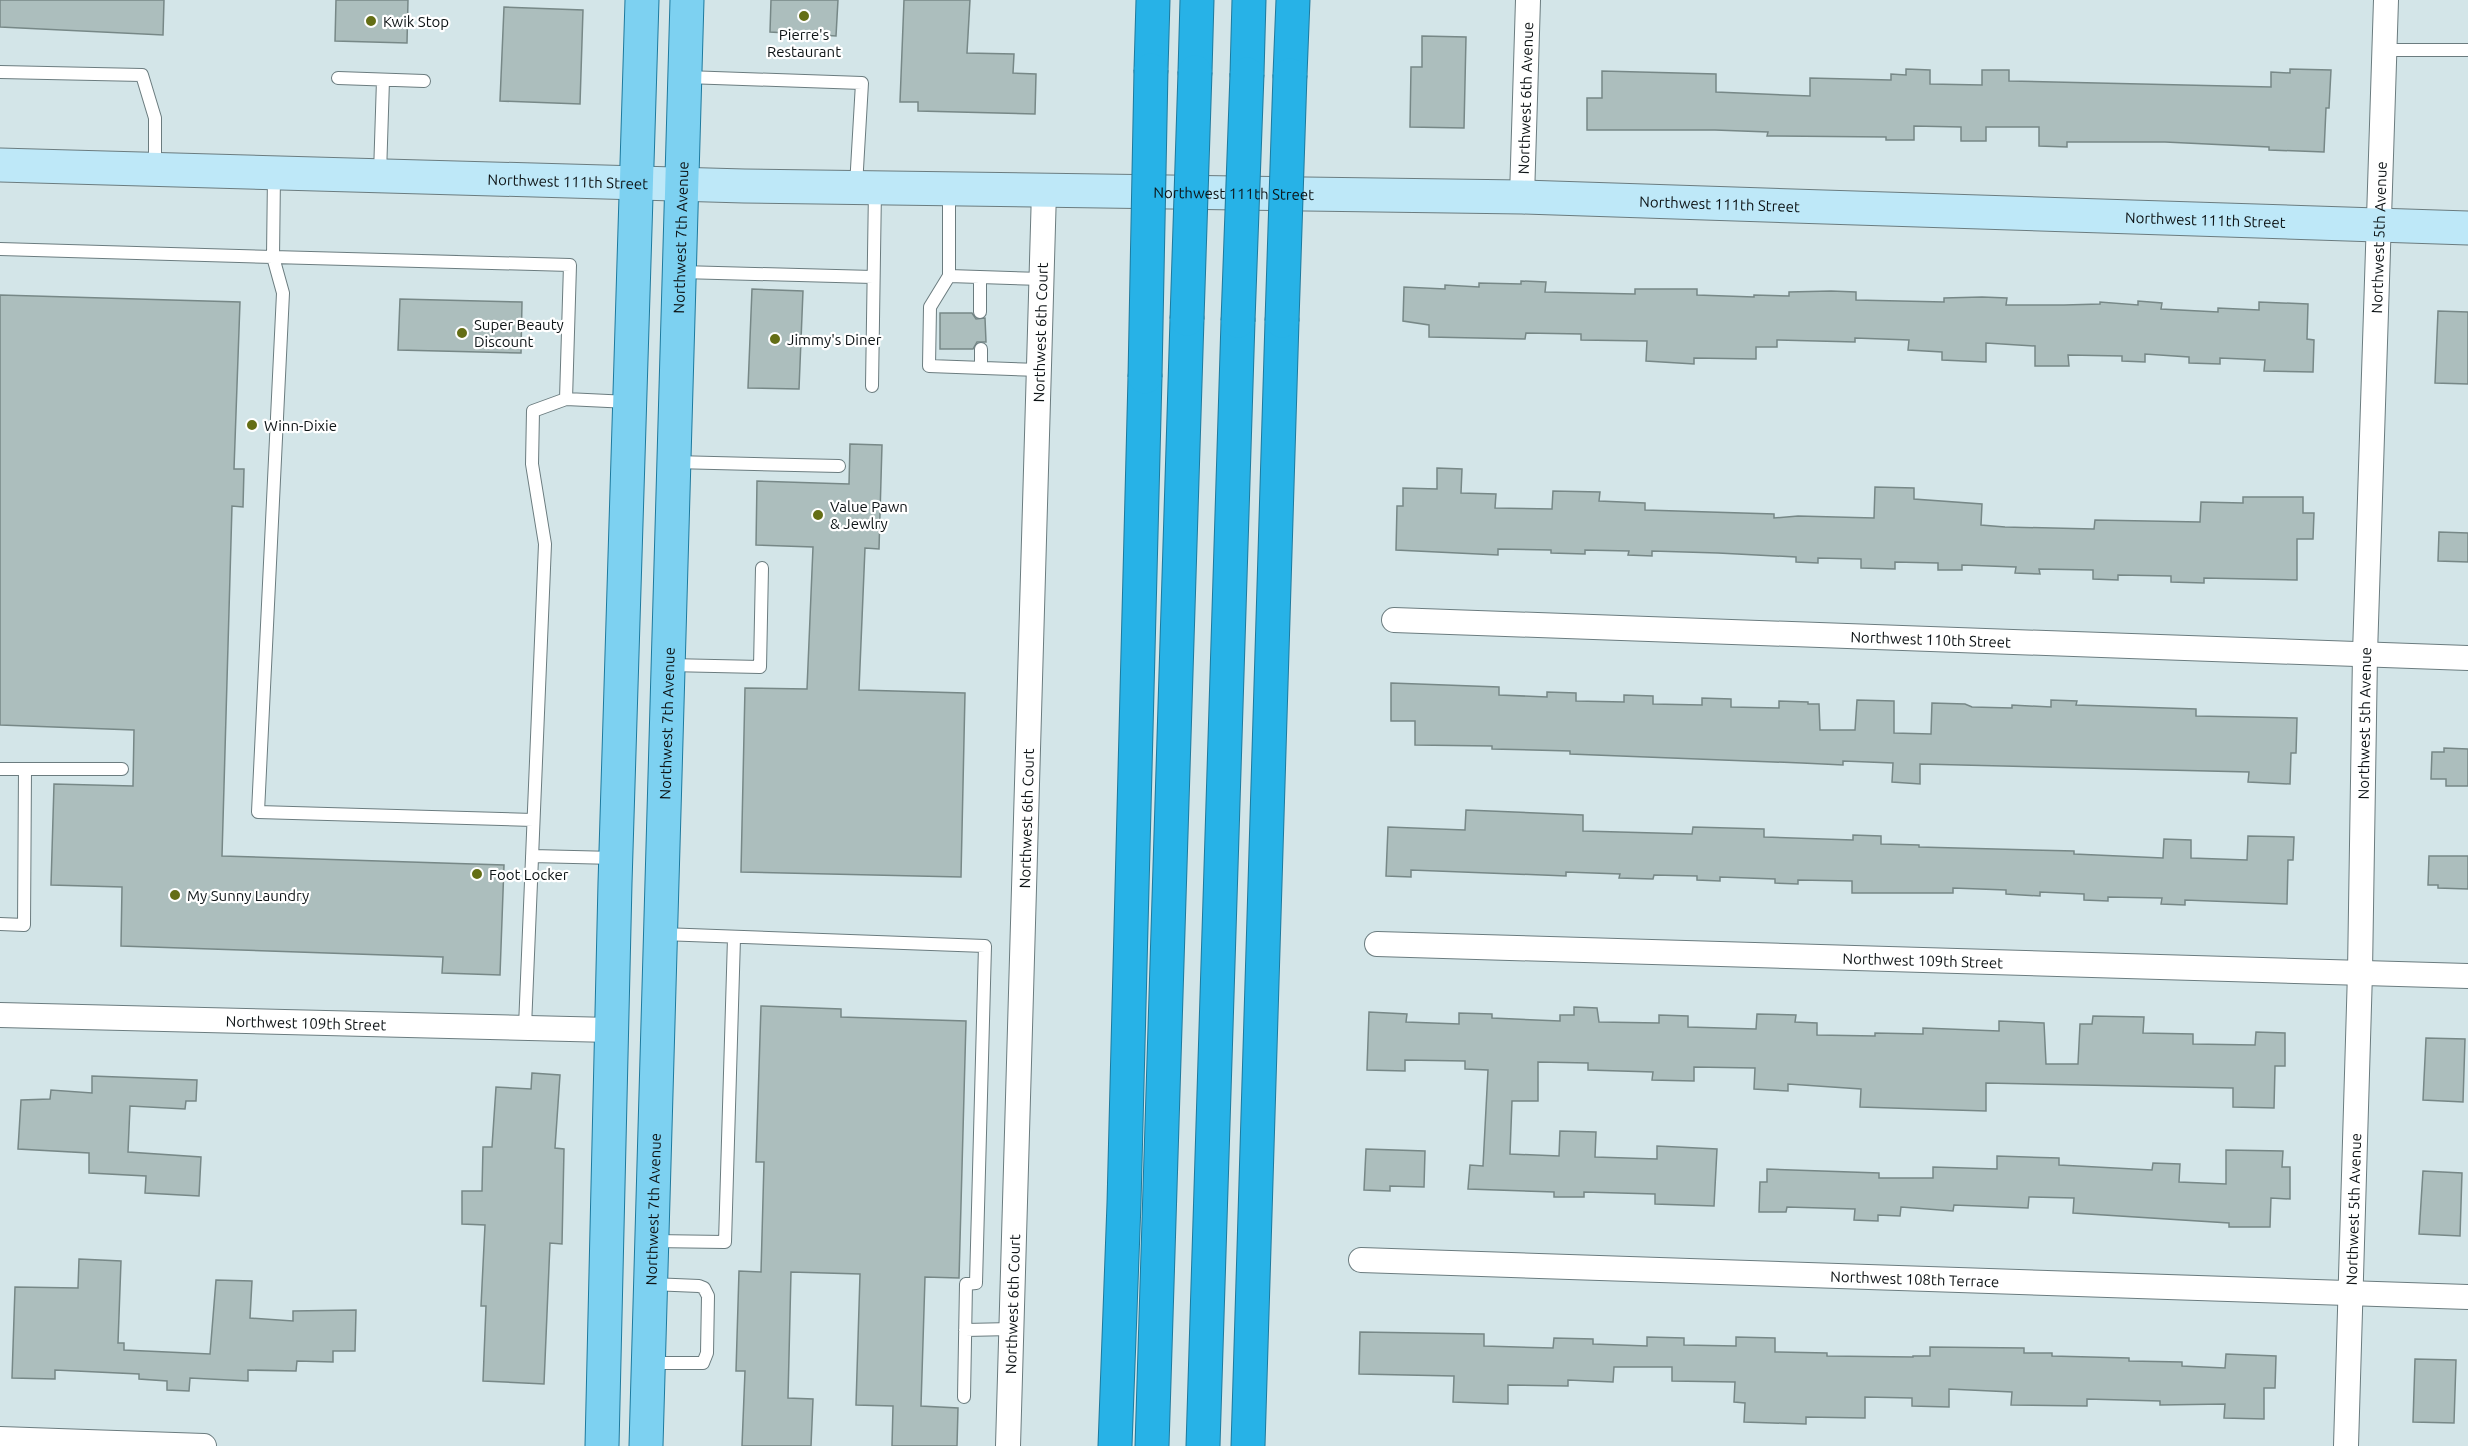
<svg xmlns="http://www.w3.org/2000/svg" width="2468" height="1446" viewBox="0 0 2468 1446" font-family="Ubuntu,sans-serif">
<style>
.building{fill:#acbebd;stroke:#778887;stroke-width:1.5}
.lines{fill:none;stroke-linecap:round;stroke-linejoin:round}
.lane-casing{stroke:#6b7c7f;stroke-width:14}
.street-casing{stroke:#6b7c7f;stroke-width:26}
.secondary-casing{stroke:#6b7c7f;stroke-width:35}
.primary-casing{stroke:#1e7a9e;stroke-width:35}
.highway-casing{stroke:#1e7a9e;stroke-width:35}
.lane{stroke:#fff;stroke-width:12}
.street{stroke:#fff;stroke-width:24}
.secondary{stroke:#bee8f8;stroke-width:33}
.primary{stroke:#7dd1f1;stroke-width:33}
.highway{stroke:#27b2e7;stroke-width:33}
.highway-bridge-casing{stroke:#1e7a9e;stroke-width:35;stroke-linecap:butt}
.highway-bridge{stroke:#27b2e7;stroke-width:33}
.poi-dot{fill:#646e15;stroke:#fff;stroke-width:2}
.labels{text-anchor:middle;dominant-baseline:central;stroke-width:4.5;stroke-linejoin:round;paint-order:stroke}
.poi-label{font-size:15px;fill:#0d1315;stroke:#fff;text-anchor:start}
.street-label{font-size:15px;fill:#0d1315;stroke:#fff}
</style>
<rect width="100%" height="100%" fill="#d3e5e8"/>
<!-- building -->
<path class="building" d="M 0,0 L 164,0 L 163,35 L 0,27 Z
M 336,0 L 408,0 L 407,43 L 335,41 Z
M 771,0 L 838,0 L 836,36 L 770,32 Z
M 904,0 L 970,0 L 967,53 L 1014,54 L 1013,73 L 1036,74 L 1035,114 L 918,111 L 918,102 L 900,102 Z
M 504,7 L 583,10 L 580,104 L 500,101 Z
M 1422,36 L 1466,37 L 1464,128 L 1410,127 L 1411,67 L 1422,67 Z
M 1906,69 L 1930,70 L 1930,84 L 1982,85 L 1982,70 L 2009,70 L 2009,81 L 2271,87 L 2271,72 L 2290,73 L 2290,69 L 2331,70 L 2329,108 L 2326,108 L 2324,152 L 2269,150 L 2269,147 L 2165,142 L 2067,142 L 2067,147 L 2039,146 L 2039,127 L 1986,127 L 1986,141 L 1961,141 L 1961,127 L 1914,126 L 1914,140 L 1886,140 L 1886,137 L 1767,136 L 1768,132 L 1715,130 L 1587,130 L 1587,98 L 1602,98 L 1602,71 L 1716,74 L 1716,92 L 1810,96 L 1810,78 L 1891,80 L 1891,74 L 1906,75 Z
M 1521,281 L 1546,282 L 1545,292 L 1635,294 L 1635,289 L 1697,289 L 1697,295 L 1754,297 L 1754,295 L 1789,296 L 1789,292 L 1831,291 L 1856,292 L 1856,300 L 1944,302 L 1944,298 L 1982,297 L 2007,298 L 2006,305 L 2064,305 L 2100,304 L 2100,302 L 2138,305 L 2138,301 L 2162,303 L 2161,309 L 2218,312 L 2218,308 L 2259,310 L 2259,302 L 2308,304 L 2307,339 L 2314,340 L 2313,372 L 2264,371 L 2265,360 L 2220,358 L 2220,364 L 2189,363 L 2189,357 L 2145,354 L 2145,362 L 2122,361 L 2122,356 L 2068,355 L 2069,366 L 2035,366 L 2035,346 L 1986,343 L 1986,362 L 1942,360 L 1942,352 L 1908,350 L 1909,340 L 1855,338 L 1855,342 L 1777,340 L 1777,347 L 1756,347 L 1756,359 L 1694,358 L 1694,364 L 1646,361 L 1647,341 L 1581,340 L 1581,334 L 1526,333 L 1525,339 L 1429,337 L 1429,325 L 1403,321 L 1404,287 L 1445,289 L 1445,285 L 1479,287 L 1479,283 L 1521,284 Z
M 752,289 L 803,291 L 799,389 L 748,388 Z
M 0,295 L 240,302 L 234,469 L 244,469 L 243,507 L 232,506 L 222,856 L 504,865 L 500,975 L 442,973 L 443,957 L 121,946 L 122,887 L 51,885 L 54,784 L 133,786 L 134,730 L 0,725 Z
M 400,299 L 522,302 L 521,353 L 398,350 Z
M 2438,311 L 2468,312 L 2468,384 L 2435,383 Z
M 940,313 L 972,313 L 976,319 L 985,318 L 986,342 L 977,342 L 973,349 L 940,349 Z
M 850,444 L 882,445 L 879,549 L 865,548 L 859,690 L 965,693 L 961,877 L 741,872 L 745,688 L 807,689 L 813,547 L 756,545 L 757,481 L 849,484 Z
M 1437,468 L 1462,469 L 1461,493 L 1496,494 L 1495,508 L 1552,509 L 1553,491 L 1600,492 L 1599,501 L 1645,503 L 1645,510 L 1774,514 L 1774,518 L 1798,516 L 1874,518 L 1875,487 L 1914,488 L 1914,499 L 1982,504 L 1981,525 L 2005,527 L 2094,529 L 2095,520 L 2200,522 L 2201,502 L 2243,503 L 2243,497 L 2303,497 L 2303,513 L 2314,513 L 2313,539 L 2297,539 L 2297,580 L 2204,578 L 2204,583 L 2171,582 L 2171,576 L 2118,575 L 2118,580 L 2093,579 L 2093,570 L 2039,569 L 2040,574 L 2015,573 L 2016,567 L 1962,565 L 1962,570 L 1938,570 L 1938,563 L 1895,562 L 1895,569 L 1861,568 L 1861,559 L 1818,558 L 1818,563 L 1796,562 L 1796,557 L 1718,553 L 1652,551 L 1652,556 L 1628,555 L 1629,551 L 1585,550 L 1585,554 L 1551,553 L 1551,550 L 1498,549 L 1498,555 L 1396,550 L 1397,506 L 1403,506 L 1403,488 L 1437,489 Z
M 2439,532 L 2468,533 L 2468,562 L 2438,561 Z
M 1391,683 L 1499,687 L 1499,695 L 1547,697 L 1547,692 L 1576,693 L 1576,701 L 1624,702 L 1624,695 L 1653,696 L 1653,704 L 1702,705 L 1702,698 L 1731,699 L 1731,707 L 1779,708 L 1779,701 L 1808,702 L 1808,704 L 1819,704 L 1820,730 L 1855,730 L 1857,700 L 1894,701 L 1894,733 L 1931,734 L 1932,703 L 1965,704 L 1972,707 L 2012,708 L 2012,705 L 2051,707 L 2051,700 L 2077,701 L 2076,705 L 2196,709 L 2196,716 L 2297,718 L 2296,753 L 2291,753 L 2290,784 L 2248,782 L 2249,772 L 1920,764 L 1920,784 L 1892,782 L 1893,763 L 1843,761 L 1843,765 L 1802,763 L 1570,754 L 1570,751 L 1492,749 L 1492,746 L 1415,745 L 1415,721 L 1391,721 Z
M 2444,748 L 2468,749 L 2468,786 L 2446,786 L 2446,779 L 2431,779 L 2432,752 L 2444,752 Z
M 1466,810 L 1583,815 L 1583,831 L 1692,834 L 1693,827 L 1764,829 L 1764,837 L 1853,840 L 1853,835 L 1881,836 L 1881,844 L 1919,845 L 1919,847 L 2074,851 L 2074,854 L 2163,858 L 2164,839 L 2191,840 L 2191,858 L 2247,860 L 2248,836 L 2294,837 L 2293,860 L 2288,860 L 2287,904 L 2185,900 L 2185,905 L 2161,904 L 2162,898 L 2108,897 L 2108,901 L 2084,900 L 2084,894 L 2040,892 L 2040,896 L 2006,894 L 2006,890 L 1953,888 L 1953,893 L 1852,893 L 1852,881 L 1798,880 L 1798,884 L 1775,883 L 1775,879 L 1720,877 L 1720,881 L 1697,880 L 1697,876 L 1654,875 L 1653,879 L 1619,878 L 1620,874 L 1566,872 L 1566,876 L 1411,870 L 1411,877 L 1386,876 L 1388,827 L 1465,830 Z
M 2429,856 L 2468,856 L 2468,889 L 2438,888 L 2438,885 L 2428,885 Z
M 761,1006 L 841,1009 L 841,1017 L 966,1021 L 959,1278 L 925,1277 L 921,1406 L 958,1408 L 957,1446 L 892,1446 L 893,1406 L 856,1405 L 860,1274 L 791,1272 L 788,1398 L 813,1399 L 811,1446 L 742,1446 L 745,1371 L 736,1371 L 739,1271 L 761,1272 L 764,1162 L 756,1162 Z
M 1574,1007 L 1597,1008 L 1599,1022 L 1659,1023 L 1659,1015 L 1688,1016 L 1688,1027 L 1756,1029 L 1757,1014 L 1796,1015 L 1795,1022 L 1817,1023 L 1817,1035 L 1875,1036 L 1875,1033 L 1923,1034 L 1923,1028 L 1999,1031 L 1999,1021 L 2044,1023 L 2046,1064 L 2078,1064 L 2080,1024 L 2092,1024 L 2093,1016 L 2144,1017 L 2143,1033 L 2193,1034 L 2193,1044 L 2255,1045 L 2256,1032 L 2285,1033 L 2285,1066 L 2275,1066 L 2274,1108 L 2233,1107 L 2233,1088 L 1986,1083 L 1986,1111 L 1860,1107 L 1861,1089 L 1788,1084 L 1788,1091 L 1754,1089 L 1755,1068 L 1694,1067 L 1694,1081 L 1652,1080 L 1653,1072 L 1588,1070 L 1588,1063 L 1538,1062 L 1538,1101 L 1512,1101 L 1510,1154 L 1559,1156 L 1560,1131 L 1596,1132 L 1595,1157 L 1657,1159 L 1657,1146 L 1717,1149 L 1714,1206 L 1655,1204 L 1655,1194 L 1584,1192 L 1584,1197 L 1554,1197 L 1554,1192 L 1468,1189 L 1470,1165 L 1483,1166 L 1488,1070 L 1465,1069 L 1465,1061 L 1405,1060 L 1405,1071 L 1367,1070 L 1369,1012 L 1407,1014 L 1406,1022 L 1459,1024 L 1459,1013 L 1492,1014 L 1492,1018 L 1560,1021 L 1560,1015 L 1574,1015 Z
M 2426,1038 L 2465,1039 L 2463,1102 L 2423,1100 Z
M 532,1073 L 560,1075 L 555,1148 L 564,1149 L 562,1244 L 550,1243 L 544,1384 L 483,1381 L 486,1306 L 481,1306 L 485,1225 L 462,1224 L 462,1191 L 482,1191 L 483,1147 L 492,1147 L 496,1087 L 531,1089 Z
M 92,1076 L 197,1080 L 196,1101 L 186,1101 L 185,1109 L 130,1106 L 128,1152 L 201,1157 L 199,1196 L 145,1193 L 146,1176 L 89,1173 L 89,1153 L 18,1149 L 21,1100 L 50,1099 L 51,1090 L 92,1093 Z
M 1366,1149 L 1425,1151 L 1424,1187 L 1390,1186 L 1390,1191 L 1364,1190 Z
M 2226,1150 L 2283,1151 L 2282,1167 L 2290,1167 L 2290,1199 L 2271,1198 L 2270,1227 L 2229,1227 L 2229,1223 L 2073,1213 L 2074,1198 L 2029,1197 L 2028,1208 L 1954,1205 L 1953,1211 L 1901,1207 L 1900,1216 L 1878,1215 L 1878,1221 L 1854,1220 L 1855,1209 L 1787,1207 L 1786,1212 L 1759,1212 L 1760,1182 L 1767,1182 L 1767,1169 L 1879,1173 L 1879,1178 L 1933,1178 L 1933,1167 L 1997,1169 L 1997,1156 L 2059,1158 L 2059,1165 L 2152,1170 L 2153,1163 L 2180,1164 L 2179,1182 L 2226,1184 Z
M 2423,1171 L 2462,1173 L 2460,1236 L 2419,1234 Z
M 79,1259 L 121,1261 L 118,1343 L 124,1343 L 124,1350 L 210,1354 L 216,1280 L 252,1281 L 250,1318 L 293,1321 L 293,1311 L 356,1310 L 355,1351 L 333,1351 L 333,1362 L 297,1361 L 296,1371 L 248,1370 L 248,1381 L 190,1378 L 189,1391 L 167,1390 L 167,1381 L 139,1379 L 139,1374 L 55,1370 L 55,1379 L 12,1378 L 15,1287 L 78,1288 Z
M 1360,1332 L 1484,1334 L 1484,1346 L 1553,1348 L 1554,1338 L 1593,1339 L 1593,1344 L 1647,1346 L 1647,1337 L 1684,1338 L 1684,1345 L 1736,1346 L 1736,1337 L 1775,1338 L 1775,1352 L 1827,1353 L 1827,1356 L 1913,1357 L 1913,1356 L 1930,1356 L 1930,1347 L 2024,1348 L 2024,1353 L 2052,1353 L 2052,1356 L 2129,1358 L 2129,1361 L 2182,1362 L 2182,1366 L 2225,1368 L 2226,1354 L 2276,1356 L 2275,1388 L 2264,1388 L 2264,1419 L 2224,1418 L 2225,1404 L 2160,1405 L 2160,1401 L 2087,1399 L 2087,1406 L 2011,1405 L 2012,1392 L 1949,1389 L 1949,1407 L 1912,1406 L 1912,1398 L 1865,1397 L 1865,1418 L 1806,1417 L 1806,1424 L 1744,1422 L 1745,1403 L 1734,1402 L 1735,1382 L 1672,1381 L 1672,1367 L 1614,1367 L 1613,1382 L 1568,1380 L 1568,1386 L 1508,1385 L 1508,1404 L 1453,1402 L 1454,1376 L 1359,1374 Z
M 2415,1359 L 2456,1360 L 2454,1423 L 2413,1422 Z"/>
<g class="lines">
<defs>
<path id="lane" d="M 2385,50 L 2468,50
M 0,72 L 142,75 L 155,118 L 155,167
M 686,77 L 862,83 L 856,186
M 338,78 L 424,81
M 380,174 L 383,80
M 949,190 L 949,276 L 930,307 L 929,366 L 1040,370
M 0,249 L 273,257 L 274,175
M 681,272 L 873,277
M 949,276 L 1042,279
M 980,277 L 980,312
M 981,349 L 981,368
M 872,386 L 875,189
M 674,462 L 839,466
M 669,665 L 760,667 L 762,568
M 0,769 L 122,769
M 533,820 L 258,812 L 283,293 L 273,257 L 570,265 L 566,399
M 532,856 L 615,858
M 0,924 L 24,925 L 25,769
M 662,934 L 985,946 L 976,1283 L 966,1284 L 964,1397
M 525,1027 L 545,544 L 532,464 L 533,411 L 566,399 L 629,402
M 653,1241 L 725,1242 L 734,938
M 965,1330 L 1012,1329
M 650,1363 L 703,1363 L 707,1353 L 708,1296 L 704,1288 L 699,1286 L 651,1284"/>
<g id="street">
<path id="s1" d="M 1522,197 L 1528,0"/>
<path id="s2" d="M 1394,620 L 2468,658"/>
<path id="s3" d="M 1377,944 L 2468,976"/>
<path id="s4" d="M 0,1015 L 611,1030"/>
<path id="s5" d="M 1361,1260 L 2468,1297"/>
<path d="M 0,1439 L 204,1446"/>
<path id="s6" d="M 1008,1446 L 1044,191"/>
<path id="s7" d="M 2346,1446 L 2360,972 L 2365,654 L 2386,0"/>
</g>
<g id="secondary">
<path id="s8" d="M 0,165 L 744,186 L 1522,197 L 2468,228"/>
</g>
<g id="primary">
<path d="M 602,1446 L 615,883 L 642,0"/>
<path id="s9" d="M 646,1446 L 687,0"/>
</g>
<path id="highway" d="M 1151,70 L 1153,0
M 1195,72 L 1197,0
M 1247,74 L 1249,0
M 1290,75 L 1293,0
M 1115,1446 L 1124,1203 L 1145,377
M 1152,1446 L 1187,319
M 1203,1446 L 1238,321
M 1248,1446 L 1282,321"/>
</defs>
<!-- lane casing -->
<use href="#lane" class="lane-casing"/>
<!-- street casing -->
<use href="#street" class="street-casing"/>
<!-- secondary casing -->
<use href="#secondary" class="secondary-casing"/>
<!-- primary casing -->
<use href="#primary" class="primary-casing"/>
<!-- highway casing -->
<use href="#highway" class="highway-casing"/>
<!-- lane -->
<use href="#lane" class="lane"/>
<!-- street -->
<use href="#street" class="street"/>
<!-- secondary -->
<use href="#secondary" class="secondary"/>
<!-- primary -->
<use href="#primary" class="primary"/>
<!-- highway -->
<use href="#highway" class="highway"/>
<defs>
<path id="highway-bridge" d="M 1187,319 L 1195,72
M 1238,321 L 1247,74
M 1282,321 L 1290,75
M 1145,377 L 1151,70"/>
</defs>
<!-- highway-bridge casing -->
<use href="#highway-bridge" class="highway-bridge-casing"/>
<!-- highway-bridge -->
<use href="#highway-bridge" class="highway-bridge"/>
</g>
<!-- markers -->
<g class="poi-dot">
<circle cx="804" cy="16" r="6"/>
<circle cx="371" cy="21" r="6"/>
<circle cx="462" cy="333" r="6"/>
<circle cx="775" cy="339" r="6"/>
<circle cx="252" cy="425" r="6"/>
<circle cx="818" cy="515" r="6"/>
<circle cx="477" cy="874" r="6"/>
<circle cx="175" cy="895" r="6"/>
</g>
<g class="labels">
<!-- poi labels -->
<g class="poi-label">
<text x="383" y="21">Kwik Stop</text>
<text x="804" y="34" text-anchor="middle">Pierre's<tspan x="804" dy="17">Restaurant</tspan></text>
<text x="474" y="324">Super Beauty<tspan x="474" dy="17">Discount</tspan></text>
<text x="787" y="339">Jimmy's Diner</text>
<text x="264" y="425">Winn-Dixie</text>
<text x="830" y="506">Value Pawn<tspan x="830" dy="17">&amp; Jewlry</tspan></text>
<text x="489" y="874">Foot Locker</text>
<text x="187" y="895">My Sunny Laundry</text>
</g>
<!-- street labels -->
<g class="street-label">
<text stroke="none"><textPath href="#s1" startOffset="99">Northwest 6th Avenue</textPath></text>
<text stroke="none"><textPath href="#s8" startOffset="568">Northwest 111th Street</textPath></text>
<text stroke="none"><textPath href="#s8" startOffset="1234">Northwest 111th Street</textPath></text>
<text stroke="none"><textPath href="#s8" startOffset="1720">Northwest 111th Street</textPath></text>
<text stroke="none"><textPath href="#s8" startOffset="2206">Northwest 111th Street</textPath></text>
<text stroke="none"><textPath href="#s9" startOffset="1209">Northwest 7th Avenue</textPath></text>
<text stroke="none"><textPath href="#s7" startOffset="1209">Northwest 5th Avenue</textPath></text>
<text stroke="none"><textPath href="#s6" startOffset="1114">Northwest 6th Court</textPath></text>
<text stroke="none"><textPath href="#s2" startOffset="537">Northwest 110th Street</textPath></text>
<text stroke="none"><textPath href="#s9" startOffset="723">Northwest 7th Avenue</textPath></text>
<text stroke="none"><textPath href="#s7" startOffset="723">Northwest 5th Avenue</textPath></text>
<text stroke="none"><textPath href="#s6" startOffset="628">Northwest 6th Court</textPath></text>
<text stroke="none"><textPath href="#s3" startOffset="546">Northwest 109th Street</textPath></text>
<text stroke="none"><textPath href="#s4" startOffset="306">Northwest 109th Street</textPath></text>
<text stroke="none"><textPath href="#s9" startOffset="237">Northwest 7th Avenue</textPath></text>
<text stroke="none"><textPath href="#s7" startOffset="237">Northwest 5th Avenue</textPath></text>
<text stroke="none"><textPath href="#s5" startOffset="554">Northwest 108th Terrace</textPath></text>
<text stroke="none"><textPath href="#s6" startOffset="142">Northwest 6th Court</textPath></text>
</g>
</g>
</svg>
